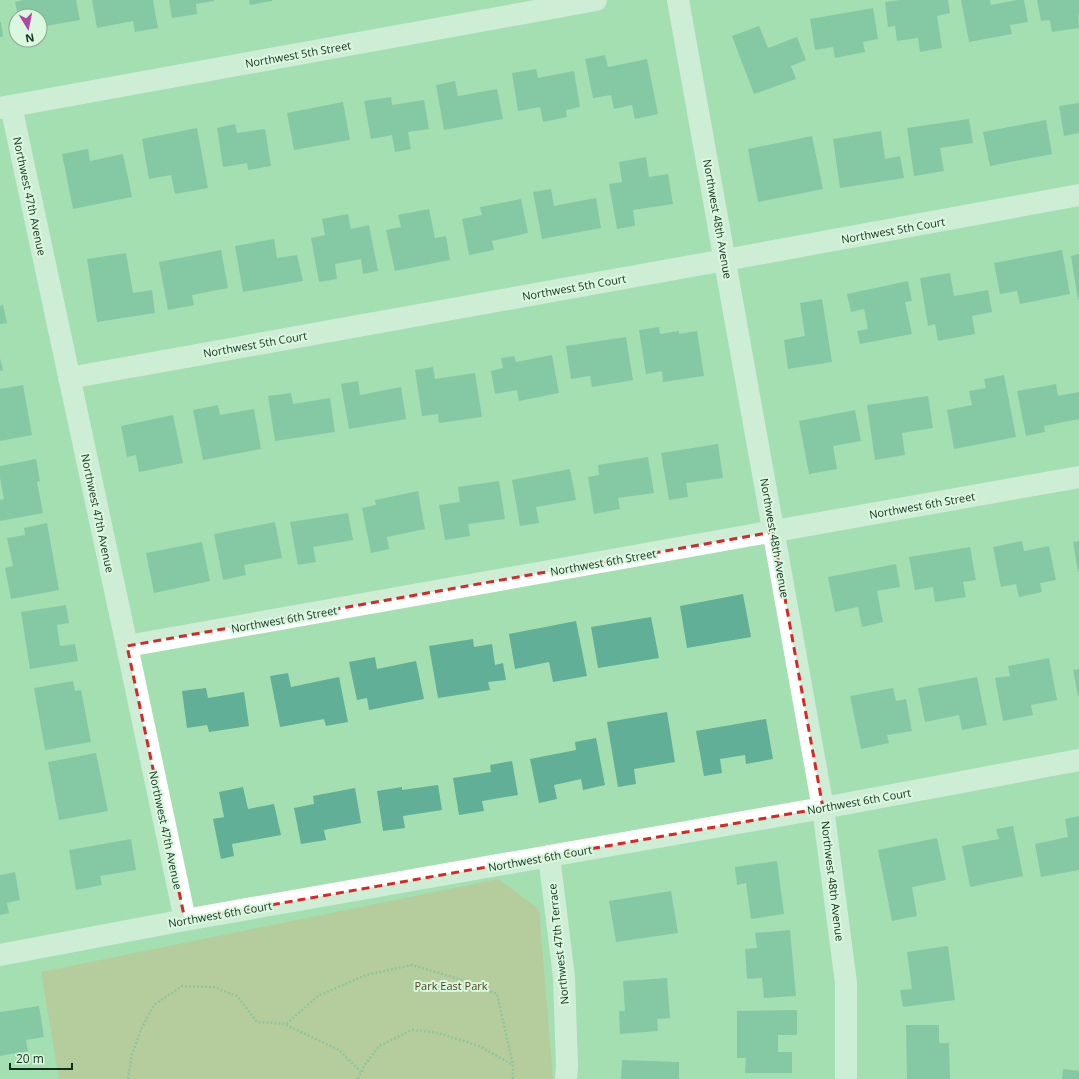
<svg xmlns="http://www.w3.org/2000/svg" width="1079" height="1079" viewBox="0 0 1079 1079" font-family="'Open Sans',sans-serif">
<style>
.green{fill:#cbb884}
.building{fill:#60af96}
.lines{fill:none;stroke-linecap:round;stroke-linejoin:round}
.path{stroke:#77a782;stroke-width:2.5;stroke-dasharray:2 2;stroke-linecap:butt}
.street{stroke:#fff;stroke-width:22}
.marked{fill:none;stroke:#d62828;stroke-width:3;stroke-dasharray:8 5;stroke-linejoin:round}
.labels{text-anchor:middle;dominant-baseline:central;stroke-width:4;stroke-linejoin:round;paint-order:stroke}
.street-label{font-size:11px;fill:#152d1b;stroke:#daf8e0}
.park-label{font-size:11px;fill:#4c3f19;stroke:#daf8e0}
</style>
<rect width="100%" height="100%" fill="#a4dfb1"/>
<!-- green -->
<path class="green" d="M 498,879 L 539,909 L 553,1079 L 59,1079 L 41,972 Z"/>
<!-- building -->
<path class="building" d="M 23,0 L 76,0 L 80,20 L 40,27 L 40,16 L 18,16 L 15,2 Z
M 92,0 L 153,0 L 158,28 L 135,32 L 133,21 L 97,28 Z
M 169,0 L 214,0 L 214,1 L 196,4 L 197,14 L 172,18 Z
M 249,0 L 272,0 L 272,1 L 250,5 Z
M 900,0 L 948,0 L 950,13 L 937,16 L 942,48 L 920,52 L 918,38 L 897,41 L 895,26 L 888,27 L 885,2 Z
M 961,0 L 990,0 L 991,5 L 1017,0 L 1024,0 L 1028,22 L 1010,25 L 1012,34 L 969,42 Z
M 1037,0 L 1079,0 L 1079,14 L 1078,15 L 1079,28 L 1052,32 L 1050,20 L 1041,21 Z
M 873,8 L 878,39 L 863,42 L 865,52 L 835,58 L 833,47 L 815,50 L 810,19 Z
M 0,22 L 1,22 L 3,37 L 0,37 Z
M 759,26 L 768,48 L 797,37 L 806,60 L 791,66 L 796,79 L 754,94 L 732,36 Z
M 23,40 L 41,40 L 41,41 L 24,45 Z
M 605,55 L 608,67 L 647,59 L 658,114 L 635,119 L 632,105 L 614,109 L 611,95 L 593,98 L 585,59 Z
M 536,69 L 538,78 L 574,71 L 580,107 L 566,110 L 567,117 L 543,122 L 540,107 L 518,111 L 512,73 Z
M 455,81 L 458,96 L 497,89 L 503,119 L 444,130 L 436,85 Z
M 391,97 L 392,105 L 424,100 L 429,129 L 408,132 L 411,149 L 395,152 L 392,135 L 371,139 L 364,101 Z
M 343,102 L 350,140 L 294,150 L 287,113 Z
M 1079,103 L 1079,133 L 1064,136 L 1059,106 Z
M 969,119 L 973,143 L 940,148 L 944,171 L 914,176 L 907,128 Z
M 1046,120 L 1052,154 L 990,166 L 983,132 Z
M 235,124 L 237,133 L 265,129 L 271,166 L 248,170 L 247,163 L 223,167 L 217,128 Z
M 197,128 L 208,188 L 175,194 L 171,175 L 149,179 L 142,139 Z
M 881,131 L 885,159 L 900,156 L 904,178 L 840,188 L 833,139 Z
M 812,136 L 823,189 L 758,202 L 748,149 Z
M 88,149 L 90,161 L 123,154 L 132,197 L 73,209 L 62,154 Z
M 646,157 L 649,177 L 668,174 L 673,204 L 633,210 L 635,226 L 617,229 L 609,184 L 622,182 L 619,162 Z
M 551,189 L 554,206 L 596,198 L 601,228 L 542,239 L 533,192 Z
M 521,199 L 528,233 L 492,241 L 494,250 L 469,255 L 462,219 L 482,215 L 480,207 Z
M 429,209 L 435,238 L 446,236 L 450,260 L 395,271 L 386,230 L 401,227 L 398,215 Z
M 348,214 L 351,229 L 369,225 L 378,271 L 363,274 L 361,259 L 335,264 L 337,279 L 319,282 L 311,238 L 325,235 L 322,219 Z
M 274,239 L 277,258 L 297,255 L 303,281 L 243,292 L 235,246 Z
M 221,250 L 228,288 L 192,295 L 194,305 L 168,310 L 159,262 Z
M 1062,250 L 1070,294 L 1020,304 L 1017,291 L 1000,294 L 994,263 Z
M 126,253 L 133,293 L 152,290 L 155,313 L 97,322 L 87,259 Z
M 1079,254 L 1079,300 L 1078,300 L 1071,256 Z
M 950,273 L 954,296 L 988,290 L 992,312 L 972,316 L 975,334 L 938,341 L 935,324 L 928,326 L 920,278 Z
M 908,281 L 912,301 L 905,302 L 912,334 L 860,344 L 857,331 L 868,329 L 864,309 L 851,312 L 847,294 Z
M 822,299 L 832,362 L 788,369 L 784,340 L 805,336 L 800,303 Z
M 3,305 L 7,323 L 0,324 L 0,306 Z
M 659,327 L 660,334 L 679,331 L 679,334 L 697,331 L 704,376 L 663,382 L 662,371 L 646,374 L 639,330 Z
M 626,337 L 633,380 L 592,387 L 590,376 L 571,379 L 566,346 Z
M 552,355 L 559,393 L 519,401 L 517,390 L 495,394 L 491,371 L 503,368 L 501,358 L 514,356 L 516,362 Z
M 0,358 L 3,370 L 0,371 Z
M 433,367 L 435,379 L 475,373 L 482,417 L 439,423 L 438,414 L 422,416 L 415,370 Z
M 1004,375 L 1016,437 L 954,449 L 947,410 L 972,405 L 969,391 L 986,388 L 984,379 Z
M 358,381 L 360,395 L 401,387 L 406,419 L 349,429 L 341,384 Z
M 1056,384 L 1058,396 L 1079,392 L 1079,419 L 1044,426 L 1045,432 L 1026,436 L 1017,391 Z
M 23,385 L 32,435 L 0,441 L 0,389 Z
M 291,393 L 293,404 L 330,398 L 335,432 L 275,441 L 268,396 Z
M 928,396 L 933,428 L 902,433 L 905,455 L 875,460 L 867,405 Z
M 218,405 L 220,415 L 254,409 L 261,449 L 203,460 L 193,410 Z
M 855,410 L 861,441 L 833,446 L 837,469 L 809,474 L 799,421 Z
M 173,415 L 183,463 L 139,472 L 136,455 L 127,457 L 121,426 Z
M 718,444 L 723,478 L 686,483 L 688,497 L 669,500 L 661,453 Z
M 648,457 L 654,493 L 618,498 L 620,509 L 594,514 L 588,477 L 599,475 L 598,465 Z
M 36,459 L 40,481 L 37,482 L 43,513 L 0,521 L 0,500 L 4,499 L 0,478 L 0,466 Z
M 570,469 L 576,500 L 536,507 L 539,523 L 520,526 L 512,480 Z
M 499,481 L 505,519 L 468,524 L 470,536 L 445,540 L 439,505 L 460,502 L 458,487 Z
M 418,491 L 425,529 L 387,537 L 389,549 L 371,553 L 362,508 L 376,505 L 375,500 Z
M 348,513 L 353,540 L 313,547 L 316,562 L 298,565 L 290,522 Z
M 275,522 L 282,558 L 244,565 L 246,575 L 223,580 L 214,534 Z
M 47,523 L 59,590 L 11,599 L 5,568 L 13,566 L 7,538 L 25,535 L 24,528 Z
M 1022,541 L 1024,551 L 1049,546 L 1056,580 L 1040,583 L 1042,592 L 1019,597 L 1016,584 L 1001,587 L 993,547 Z
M 1079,541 L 1079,572 L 1078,572 L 1073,542 Z
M 202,542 L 210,581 L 154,593 L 146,553 Z
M 970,547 L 976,580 L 963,582 L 966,597 L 935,602 L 933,587 L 915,590 L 909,557 Z
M 896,564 L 900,587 L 877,591 L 883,622 L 862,627 L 858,607 L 835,612 L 828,577 Z
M 743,594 L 751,637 L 687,648 L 680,606 Z
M 66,605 L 69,623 L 57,625 L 60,646 L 75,644 L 78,661 L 30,669 L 21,612 Z
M 651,617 L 659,658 L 598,668 L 591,627 Z
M 576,621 L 587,676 L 553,682 L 549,662 L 515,669 L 509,634 Z
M 473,639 L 474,647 L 492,644 L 495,665 L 503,663 L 506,680 L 488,682 L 490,690 L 438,698 L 429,646 Z
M 375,657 L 377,669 L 416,661 L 424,699 L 369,710 L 367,698 L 357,700 L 349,662 Z
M 1049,658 L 1057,700 L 1031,705 L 1033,715 L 1003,721 L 995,678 L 1010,676 L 1008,666 Z
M 1079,669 L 1079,696 L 1078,696 L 1073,670 Z
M 288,673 L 291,687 L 339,677 L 348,722 L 326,726 L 324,719 L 280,727 L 270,676 Z
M 977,677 L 987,725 L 962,730 L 959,715 L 925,722 L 918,688 Z
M 73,681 L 75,691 L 81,690 L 91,742 L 45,750 L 34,688 Z
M 206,688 L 208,698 L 244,692 L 249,726 L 209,732 L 207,725 L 187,728 L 182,691 Z
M 893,688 L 896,701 L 906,699 L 912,731 L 887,735 L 889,743 L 861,749 L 850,696 Z
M 667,712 L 675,762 L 634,769 L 636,784 L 618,787 L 607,722 Z
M 766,719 L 773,759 L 746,764 L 745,755 L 720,759 L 722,773 L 704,776 L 696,731 Z
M 596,738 L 605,785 L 583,790 L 581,779 L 554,785 L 557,799 L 539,803 L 530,759 L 576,750 L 575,742 Z
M 96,753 L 108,811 L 59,820 L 48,762 Z
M 512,761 L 518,795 L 482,801 L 484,811 L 459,815 L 453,778 L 491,772 L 490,765 Z
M 438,785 L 442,810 L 403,816 L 405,828 L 383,831 L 377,791 L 402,787 L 402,790 Z
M 243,787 L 248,809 L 274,804 L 281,835 L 232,844 L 234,856 L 221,859 L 213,819 L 224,817 L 219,792 Z
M 355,788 L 361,823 L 324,830 L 326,840 L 301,844 L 294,808 L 314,804 L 313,796 Z
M 1079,816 L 1079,870 L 1041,877 L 1035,844 L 1068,837 L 1065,819 Z
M 1013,826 L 1023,876 L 970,887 L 962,846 L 999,839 L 996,829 Z
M 937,838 L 946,880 L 912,887 L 917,916 L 892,921 L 878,850 Z
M 131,839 L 136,870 L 100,876 L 102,885 L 76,890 L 69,850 Z
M 777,861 L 784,914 L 751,919 L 746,883 L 737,885 L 735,867 Z
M 15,872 L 20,900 L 7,903 L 9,913 L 0,915 L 0,875 Z
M 671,891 L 678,933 L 616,942 L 609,901 Z
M 790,930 L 796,996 L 764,998 L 762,978 L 747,979 L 745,949 L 757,948 L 755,933 Z
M 948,946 L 955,1000 L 903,1007 L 900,990 L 912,989 L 907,952 Z
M 667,978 L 670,1018 L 657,1019 L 658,1031 L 620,1034 L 619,1011 L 625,1011 L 623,981 Z
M 39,1006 L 44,1037 L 26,1040 L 28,1051 L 0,1056 L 0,1012 Z
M 797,1010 L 797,1035 L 778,1035 L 778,1052 L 792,1052 L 792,1073 L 745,1073 L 746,1058 L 737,1058 L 737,1011 Z
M 906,1025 L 939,1025 L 939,1043 L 949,1043 L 950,1079 L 907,1079 Z
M 622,1060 L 679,1062 L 679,1079 L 621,1079 Z
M 1063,1069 L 1079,1071 L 1079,1079 L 1062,1079 Z"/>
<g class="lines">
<!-- path -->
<path class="path" d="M 286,1025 L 339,1050 L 361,1072
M 128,1079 L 132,1055 L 141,1029 L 154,1005 L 182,986 L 214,987 L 237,996 L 257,1022 L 286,1024 L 318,996 L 366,975 L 412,965 L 459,979 L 497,994 L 513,1065 L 513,1079
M 358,1079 L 364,1066 L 379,1046 L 412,1030 L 438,1033 L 479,1046 L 513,1065"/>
<!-- street -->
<path class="street" d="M 678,0 L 823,808 L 846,983 L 846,1079
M 11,106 L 127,646 L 185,920
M 0,108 L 596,0
M 69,378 L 725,260 L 1079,195
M 127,646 L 1079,477
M 549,856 L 564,977 L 567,1066 L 566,1079
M 0,955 L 185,920 L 823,808 L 1079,760"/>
</g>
<!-- marked area -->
<path d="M0 0H1079V1079H0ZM 773,532 L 823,808 L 185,920 L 127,646 Z" fill="#a4dfb1" fill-opacity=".55" fill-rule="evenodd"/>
<path class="marked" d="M 773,532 L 823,808 L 185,920 L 127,646 Z"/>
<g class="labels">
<!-- street labels -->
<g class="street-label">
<text transform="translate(298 54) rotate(-10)">Northwest 5th Street</text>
<text transform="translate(30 196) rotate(78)">Northwest 47th Avenue</text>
<text transform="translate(718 219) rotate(80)">Northwest 48th Avenue</text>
<text transform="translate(893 230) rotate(-10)">Northwest 5th Court</text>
<text transform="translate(574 287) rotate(-10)">Northwest 5th Court</text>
<text transform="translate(255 344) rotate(-10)">Northwest 5th Court</text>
<text transform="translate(922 505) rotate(-10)">Northwest 6th Street</text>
<text transform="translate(98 513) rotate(78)">Northwest 47th Avenue</text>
<text transform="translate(775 538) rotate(80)">Northwest 48th Avenue</text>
<text transform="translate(603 562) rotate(-10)">Northwest 6th Street</text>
<text transform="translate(284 619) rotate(-10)">Northwest 6th Street</text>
<text transform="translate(859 801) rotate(-10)">Northwest 6th Court</text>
<text transform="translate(166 830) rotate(78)">Northwest 47th Avenue</text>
<text transform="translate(540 858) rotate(-10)">Northwest 6th Court</text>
<text transform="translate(833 881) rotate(83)">Northwest 48th Avenue</text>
<text transform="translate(220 914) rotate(-10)">Northwest 6th Court</text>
<text transform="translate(558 944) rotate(-96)">Northwest 47th Terrace</text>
</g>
<!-- park labels -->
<g class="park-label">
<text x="451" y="985">Park East Park</text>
</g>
</g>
<!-- north arrow -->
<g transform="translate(28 28) rotate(170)"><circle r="19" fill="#daf8e0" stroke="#8ba791"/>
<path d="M0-3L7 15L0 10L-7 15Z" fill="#b046a7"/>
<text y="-6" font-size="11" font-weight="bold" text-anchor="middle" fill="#152d1b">N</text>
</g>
<!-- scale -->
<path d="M10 1063v6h62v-6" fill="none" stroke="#152d1b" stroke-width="2"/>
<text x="16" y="1063" font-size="12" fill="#152d1b" stroke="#daf8e0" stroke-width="3" paint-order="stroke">20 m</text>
</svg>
